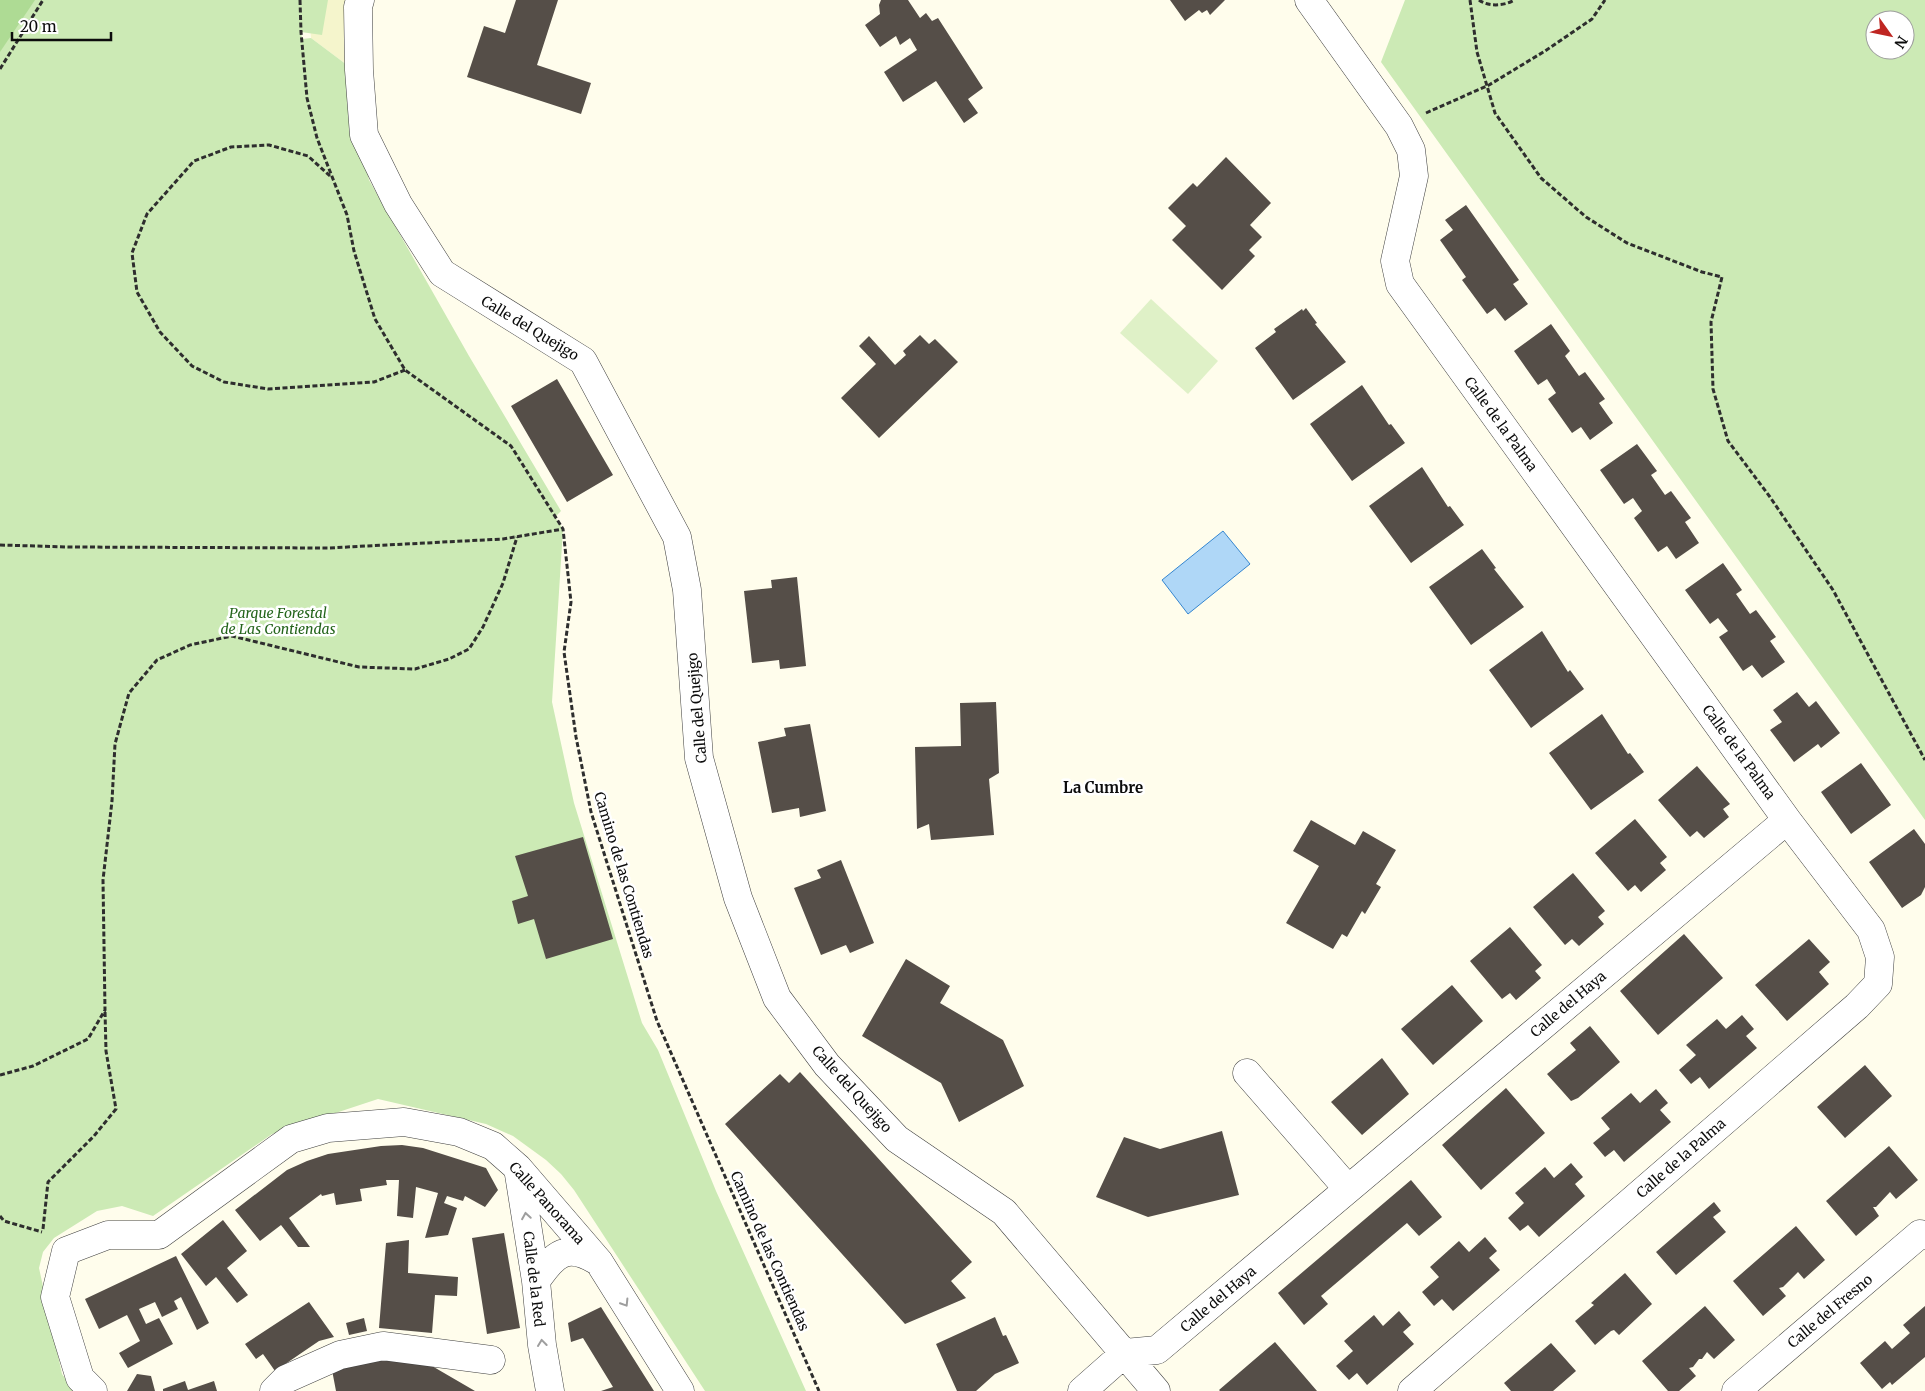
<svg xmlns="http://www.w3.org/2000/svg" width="1925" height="1391" viewBox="0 0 1925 1391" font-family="Merriweather,serif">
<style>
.farmland{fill:#f5f5cc}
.green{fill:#cceab5;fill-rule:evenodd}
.forest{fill:#aedb94}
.pitch{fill:#dff1c7}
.water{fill:#afd7f7;stroke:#3586d0}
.building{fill:#554e48}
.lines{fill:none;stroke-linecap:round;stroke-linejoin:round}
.minor-casing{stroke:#3f3f3f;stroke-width:29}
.path{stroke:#2e2e2e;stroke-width:3;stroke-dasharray:5 2.5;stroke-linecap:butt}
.minor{stroke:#fff;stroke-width:28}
.oneway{stroke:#9e9e9e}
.labels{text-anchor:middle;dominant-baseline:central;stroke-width:5;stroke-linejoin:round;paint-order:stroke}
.street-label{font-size:14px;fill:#0c0c0c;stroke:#fff}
.park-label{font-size:14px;font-style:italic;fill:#25651c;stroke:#fff}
.neighbourhood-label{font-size:15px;font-weight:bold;fill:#0c0c0c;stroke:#fff}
</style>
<rect width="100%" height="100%" fill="#fffdec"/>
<!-- farmland -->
<path class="farmland" d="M 308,0 L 346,0 L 347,65 L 311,38 Z"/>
<!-- green -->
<path class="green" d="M 0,0 L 328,0 L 322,35 L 301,32 L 302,39 L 311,38 L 347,65 L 348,83 L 369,180 L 469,356 L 561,511 L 555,517 L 563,529 L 552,702 L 574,803 L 642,1023 L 658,1050 L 716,1191 L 806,1391 L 705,1391 L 574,1190 L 561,1174 L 546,1160 L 513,1136 L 486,1124 L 378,1099 L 272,1134 L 153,1216 L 122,1206 L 97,1211 L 54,1238 L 43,1252 L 39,1268 L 62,1374 L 74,1391 L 0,1391 Z
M 1405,0 L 1925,0 L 1925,820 L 1381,62 ZM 1875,20 L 1905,20 L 1905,50 L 1875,50 Z"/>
<!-- forest -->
<path class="forest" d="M 0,0 L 35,0 L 0,52 Z"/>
<!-- pitch -->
<path class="pitch" d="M 1151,299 L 1218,361 L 1188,394 L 1120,333 Z"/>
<!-- water -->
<path class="water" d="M 1223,531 L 1250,564 L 1188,614 L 1162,580 Z"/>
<!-- building -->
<path class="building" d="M 516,0 L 558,0 L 537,65 L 591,83 L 581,114 L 467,77 L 484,26 L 505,33 Z
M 881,0 L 908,0 L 920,18 L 926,13 L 932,21 L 938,18 L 983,88 L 968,99 L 978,113 L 964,123 L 936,81 L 903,102 L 884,72 L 917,50 L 910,38 L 900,45 L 896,36 L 880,47 L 865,25 L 880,14 L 879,5 Z
M 1170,0 L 1225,0 L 1210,15 L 1207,10 L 1202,13 L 1199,10 L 1185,21 Z
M 1226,157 L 1271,203 L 1250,225 L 1262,237 L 1249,250 L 1255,256 L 1222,290 L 1172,240 L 1186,226 L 1168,208 L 1193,183 L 1197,187 Z
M 1466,205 L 1519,280 L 1513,284 L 1528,304 L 1505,321 L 1495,308 L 1487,314 L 1462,280 L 1466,277 L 1440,240 L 1453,230 L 1445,220 Z
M 1306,308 L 1317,323 L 1315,324 L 1346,362 L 1293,400 L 1255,348 L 1276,332 L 1274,329 L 1302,309 L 1303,311 Z
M 1551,324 L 1570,351 L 1565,356 L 1579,376 L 1585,372 L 1605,399 L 1599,403 L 1613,423 L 1590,440 L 1581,427 L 1572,433 L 1548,399 L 1556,393 L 1547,379 L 1538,385 L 1514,351 Z
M 920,335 L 929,344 L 935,339 L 958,362 L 879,438 L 841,398 L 876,364 L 859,346 L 869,336 L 895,365 L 906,355 L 903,351 Z
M 557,379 L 613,475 L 567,502 L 511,406 Z
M 1362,385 L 1389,425 L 1391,424 L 1405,443 L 1352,481 L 1310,424 Z
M 1637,444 L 1657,471 L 1651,475 L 1665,495 L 1671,491 L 1691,518 L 1685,522 L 1699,543 L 1676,559 L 1667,546 L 1658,552 L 1634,518 L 1642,511 L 1633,498 L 1624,504 L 1600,470 Z
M 1422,467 L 1448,507 L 1450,506 L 1464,525 L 1411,563 L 1369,506 Z
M 1482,549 L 1496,568 L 1494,569 L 1524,607 L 1471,645 L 1429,587 Z
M 1723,563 L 1742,590 L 1736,594 L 1750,614 L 1756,610 L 1776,637 L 1770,641 L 1785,662 L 1762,678 L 1752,665 L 1743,671 L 1719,637 L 1728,631 L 1718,618 L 1710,624 L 1685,590 Z
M 797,577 L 806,666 L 780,669 L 779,660 L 752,663 L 744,591 L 772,588 L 771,580 Z
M 1542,631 L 1568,672 L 1570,670 L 1584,689 L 1531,728 L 1489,670 Z
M 1797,692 L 1809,707 L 1816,701 L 1840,733 L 1821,748 L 1818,744 L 1794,762 L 1770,730 L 1782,722 L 1773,710 Z
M 996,702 L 999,773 L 989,779 L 994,835 L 931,840 L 929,824 L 917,829 L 915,747 L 961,746 L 960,703 Z
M 1602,714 L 1628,754 L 1630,753 L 1644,772 L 1591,810 L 1549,753 Z
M 810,724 L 826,811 L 800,817 L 799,808 L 772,813 L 758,742 L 786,736 L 784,728 Z
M 1861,763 L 1891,805 L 1851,834 L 1821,792 Z
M 1697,766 L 1730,804 L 1723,809 L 1729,817 L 1704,838 L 1697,831 L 1690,837 L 1658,800 Z
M 1635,819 L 1667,857 L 1660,863 L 1666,870 L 1641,892 L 1635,885 L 1628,891 L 1595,853 Z
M 1311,820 L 1355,845 L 1363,831 L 1396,850 L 1376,884 L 1381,887 L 1365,914 L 1362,911 L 1347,937 L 1342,934 L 1333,949 L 1286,923 L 1319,866 L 1293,851 Z
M 1914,829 L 1925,844 L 1925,887 L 1921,895 L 1902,908 L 1869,862 Z
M 583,837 L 613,939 L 546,959 L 534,919 L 518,924 L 512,901 L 528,896 L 515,856 Z
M 841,860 L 874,943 L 850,953 L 846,945 L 821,955 L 794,888 L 821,878 L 817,870 Z
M 1573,873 L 1605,911 L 1598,917 L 1604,924 L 1579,946 L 1572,939 L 1565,945 L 1533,907 Z
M 1510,927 L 1542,965 L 1535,971 L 1541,978 L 1516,1000 L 1510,993 L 1502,999 L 1470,961 Z
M 1684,934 L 1723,978 L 1658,1035 L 1620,991 Z
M 1809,939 L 1830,962 L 1819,972 L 1829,984 L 1787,1021 L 1755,985 Z
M 906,959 L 950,986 L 940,1003 L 1003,1040 L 1024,1086 L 959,1122 L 941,1083 L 862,1036 Z
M 1452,985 L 1483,1021 L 1433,1065 L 1401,1029 Z
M 1742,1015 L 1754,1029 L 1746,1036 L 1757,1048 L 1709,1089 L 1700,1077 L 1691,1084 L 1679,1070 L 1696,1055 L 1686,1045 L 1717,1019 L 1726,1029 Z
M 1590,1026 L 1620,1062 L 1578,1098 L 1571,1101 L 1547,1074 L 1576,1050 L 1570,1043 Z
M 1382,1058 L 1409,1094 L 1362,1135 L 1331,1102 Z
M 1865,1065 L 1892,1096 L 1845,1138 L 1817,1107 Z
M 800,1072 L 972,1262 L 951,1281 L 966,1298 L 905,1324 L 725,1124 L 780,1074 L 789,1083 Z
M 1506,1088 L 1545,1133 L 1481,1190 L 1442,1145 Z
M 1656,1089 L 1668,1103 L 1660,1110 L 1671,1122 L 1624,1162 L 1614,1150 L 1605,1157 L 1593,1143 L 1610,1129 L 1601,1118 L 1631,1093 L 1640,1103 Z
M 1222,1131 L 1239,1195 L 1148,1217 L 1096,1197 L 1124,1137 L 1160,1149 Z
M 402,1145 L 423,1148 L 486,1168 L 498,1190 L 485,1207 L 465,1196 L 463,1201 L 447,1196 L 444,1203 L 457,1208 L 448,1235 L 425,1238 L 438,1193 L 416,1187 L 413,1218 L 397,1216 L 399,1180 L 386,1180 L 387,1185 L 360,1189 L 362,1201 L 336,1205 L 334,1193 L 322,1196 L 321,1194 L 289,1218 L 310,1247 L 298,1247 L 281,1225 L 260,1241 L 235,1210 L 287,1170 L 307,1161 L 328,1154 L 381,1146 Z
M 1889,1146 L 1918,1180 L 1896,1199 L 1890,1192 L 1876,1207 L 1873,1207 L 1879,1216 L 1856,1236 L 1826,1201 Z
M 1571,1163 L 1583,1177 L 1575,1184 L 1585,1196 L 1539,1237 L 1528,1225 L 1520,1231 L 1508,1218 L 1524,1203 L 1515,1193 L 1545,1167 L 1554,1178 Z
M 1411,1180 L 1442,1217 L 1419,1236 L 1407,1223 L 1321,1296 L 1328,1304 L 1304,1325 L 1278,1293 Z
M 1714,1202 L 1721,1211 L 1713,1217 L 1726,1232 L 1676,1275 L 1656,1252 Z
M 223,1220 L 247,1251 L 227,1268 L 248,1295 L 237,1303 L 216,1277 L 206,1286 L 181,1254 Z
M 1796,1226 L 1825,1260 L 1804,1279 L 1798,1272 L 1783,1287 L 1779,1288 L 1786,1296 L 1763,1316 L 1733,1281 Z
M 504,1233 L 520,1328 L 487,1334 L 472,1238 Z
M 1485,1237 L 1497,1251 L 1489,1258 L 1500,1270 L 1453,1311 L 1442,1299 L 1434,1306 L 1422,1292 L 1439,1277 L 1430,1267 L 1459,1241 L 1469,1252 Z
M 409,1240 L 408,1273 L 458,1277 L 457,1296 L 435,1295 L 432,1333 L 379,1328 L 386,1243 Z
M 176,1256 L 209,1323 L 197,1330 L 181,1297 L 174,1301 L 178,1309 L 162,1317 L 155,1302 L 139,1309 L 146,1324 L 159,1318 L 173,1344 L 128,1368 L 119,1353 L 140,1341 L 127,1315 L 99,1329 L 85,1299 Z
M 1625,1273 L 1652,1304 L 1619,1335 L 1614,1330 L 1611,1331 L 1595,1345 L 1575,1321 L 1594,1305 L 1591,1303 Z
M 309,1302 L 334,1337 L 319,1341 L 275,1371 L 263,1354 L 256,1359 L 245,1344 Z
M 1705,1306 L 1735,1340 L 1714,1359 L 1707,1352 L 1702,1359 L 1699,1359 L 1693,1367 L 1689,1368 L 1696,1376 L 1679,1391 L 1668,1391 L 1642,1361 Z
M 1925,1306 L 1925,1357 L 1892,1385 L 1890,1382 L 1882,1389 L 1860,1363 L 1885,1341 L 1892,1349 L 1910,1333 L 1903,1325 Z
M 601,1307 L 654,1391 L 601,1391 L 613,1387 L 583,1338 L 571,1342 L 568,1323 Z
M 1399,1311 L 1411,1325 L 1403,1332 L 1414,1344 L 1367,1385 L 1357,1373 L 1349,1380 L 1336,1366 L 1353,1351 L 1344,1341 L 1374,1315 L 1383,1326 Z
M 995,1317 L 1003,1336 L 1006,1335 L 1019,1363 L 995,1374 L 976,1391 L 957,1391 L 936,1344 Z
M 364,1318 L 367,1331 L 349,1335 L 346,1323 Z
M 1275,1342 L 1317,1391 L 1220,1391 L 1219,1390 Z
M 1551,1343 L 1576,1371 L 1553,1391 L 1511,1391 L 1504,1383 Z
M 385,1360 L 432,1366 L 475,1391 L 336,1391 L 332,1370 Z
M 137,1374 L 151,1376 L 155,1391 L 127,1391 Z
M 185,1381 L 188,1390 L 214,1381 L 217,1391 L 163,1391 L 163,1389 Z"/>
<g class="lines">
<defs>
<path id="minor" d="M 360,0 L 358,7 L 359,70 L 364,135 L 398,204 L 442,273 L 583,361 L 677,537 L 687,590 L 699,758 L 738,898 L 777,998 L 827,1065 L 897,1139 L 1004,1212 L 1156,1391
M 1309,0 L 1399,126 L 1411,150 L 1414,176 L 1395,261 L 1400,284 L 1787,820 L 1871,930 L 1880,957 L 1878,984 L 1857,1006 L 1412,1391
M 1247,1073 L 1348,1189
M 518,1168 L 536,1281 L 542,1345 L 550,1391
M 536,1281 C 555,1253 567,1242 599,1262
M 93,1391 L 80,1378 L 55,1297 L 66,1251 L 108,1235 L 159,1235 L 291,1139 L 328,1128 L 404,1122 L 459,1132 L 493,1146 L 518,1168 L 599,1262 L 680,1391
M 274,1391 L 286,1379 L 340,1355 L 383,1346 L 491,1360
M 1082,1391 L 1125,1353 L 1157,1350 L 1787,820
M 1736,1391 L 1920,1234 L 1925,1235"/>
</defs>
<!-- minor casing -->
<use href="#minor" class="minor-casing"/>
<!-- path -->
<path class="path" d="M 300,0 L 301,32 L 307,98 L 317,138 L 347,215 L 354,251 L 375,319 L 405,370 L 511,446 L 563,529 L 571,602 L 564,652 L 576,737 L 591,812 L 657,1021 L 819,1391
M 1470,0 L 1477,52 L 1495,113 L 1541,178 L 1586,217 L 1627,243 L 1702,272 L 1722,277 L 1711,322 L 1713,389 L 1728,441 L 1770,497 L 1833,590 L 1925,760
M 1479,0 C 1488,7 1505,6 1514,0
M 0,69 L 43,0
M 1426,113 L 1489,85 L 1545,51 L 1592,19 L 1605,0
M 330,176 L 308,156 L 269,145 L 231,147 L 194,161 L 147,214 L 132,253 L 137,292 L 160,332 L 192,366 L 224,382 L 268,389 L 374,382 L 405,370
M 0,545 L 69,547 L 328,548 L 503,539 L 563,529
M 0,1075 L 33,1066 L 88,1039 L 105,1010 L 103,880 L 112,801 L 115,744 L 129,693 L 157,660 L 190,645 L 232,636 L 359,667 L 415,669 L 449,659 L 469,649 L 483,627 L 503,583 L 517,537
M 0,1216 L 4,1221 L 42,1232
M 43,1229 L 48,1182 L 94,1136 L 116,1109 L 106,1051 L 105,1011"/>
<!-- minor -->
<use href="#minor" class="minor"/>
</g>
<!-- one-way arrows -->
<defs><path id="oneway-chevron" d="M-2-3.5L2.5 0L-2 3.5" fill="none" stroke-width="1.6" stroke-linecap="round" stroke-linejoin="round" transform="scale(1.25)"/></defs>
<g class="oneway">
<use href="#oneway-chevron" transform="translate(526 1216) rotate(-99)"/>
<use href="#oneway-chevron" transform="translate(625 1303) rotate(58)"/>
<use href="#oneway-chevron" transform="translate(542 1343) rotate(-97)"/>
</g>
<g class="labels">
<!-- street labels -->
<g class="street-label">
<text transform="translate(530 328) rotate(31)">Calle del Quejigo</text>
<text transform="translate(1501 424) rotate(54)">Calle de la Palma</text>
<text transform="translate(697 708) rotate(-95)">Calle del Quejigo</text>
<text transform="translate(1739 752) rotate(54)">Calle de la Palma</text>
<text transform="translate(624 875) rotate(73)">Camino de las Contiendas</text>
<text transform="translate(1568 1004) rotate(-40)">Calle del Haya</text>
<text transform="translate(852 1089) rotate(48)">Calle del Quejigo</text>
<text transform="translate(1681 1158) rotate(-41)">Calle de la Palma</text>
<text transform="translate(547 1203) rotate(48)">Calle Panorama</text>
<text transform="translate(770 1251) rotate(66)">Camino de las Contiendas</text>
<text transform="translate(534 1279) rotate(83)">Calle de la Red</text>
<text transform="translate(1218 1299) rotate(-40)">Calle del Haya</text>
<text transform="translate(1830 1311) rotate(-40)">Calle del Fresno</text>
</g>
<!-- park labels -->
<g class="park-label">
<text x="278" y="613">Parque Forestal<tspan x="278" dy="16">de Las Contiendas</tspan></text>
</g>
<!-- neighbourhood labels -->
<g class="neighbourhood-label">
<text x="1103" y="787">La Cumbre</text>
</g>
</g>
<!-- north arrow -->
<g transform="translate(1890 35) rotate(123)"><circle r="24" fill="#ffffff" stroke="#9e9e9e"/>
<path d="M0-4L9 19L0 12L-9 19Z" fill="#bf2622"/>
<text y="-8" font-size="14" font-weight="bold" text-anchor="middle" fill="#0c0c0c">N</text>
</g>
<!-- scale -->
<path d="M12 32v8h99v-8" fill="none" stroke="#0c0c0c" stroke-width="2.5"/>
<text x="20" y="32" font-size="15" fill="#0c0c0c" stroke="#ffffff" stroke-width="4" paint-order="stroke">20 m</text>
</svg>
